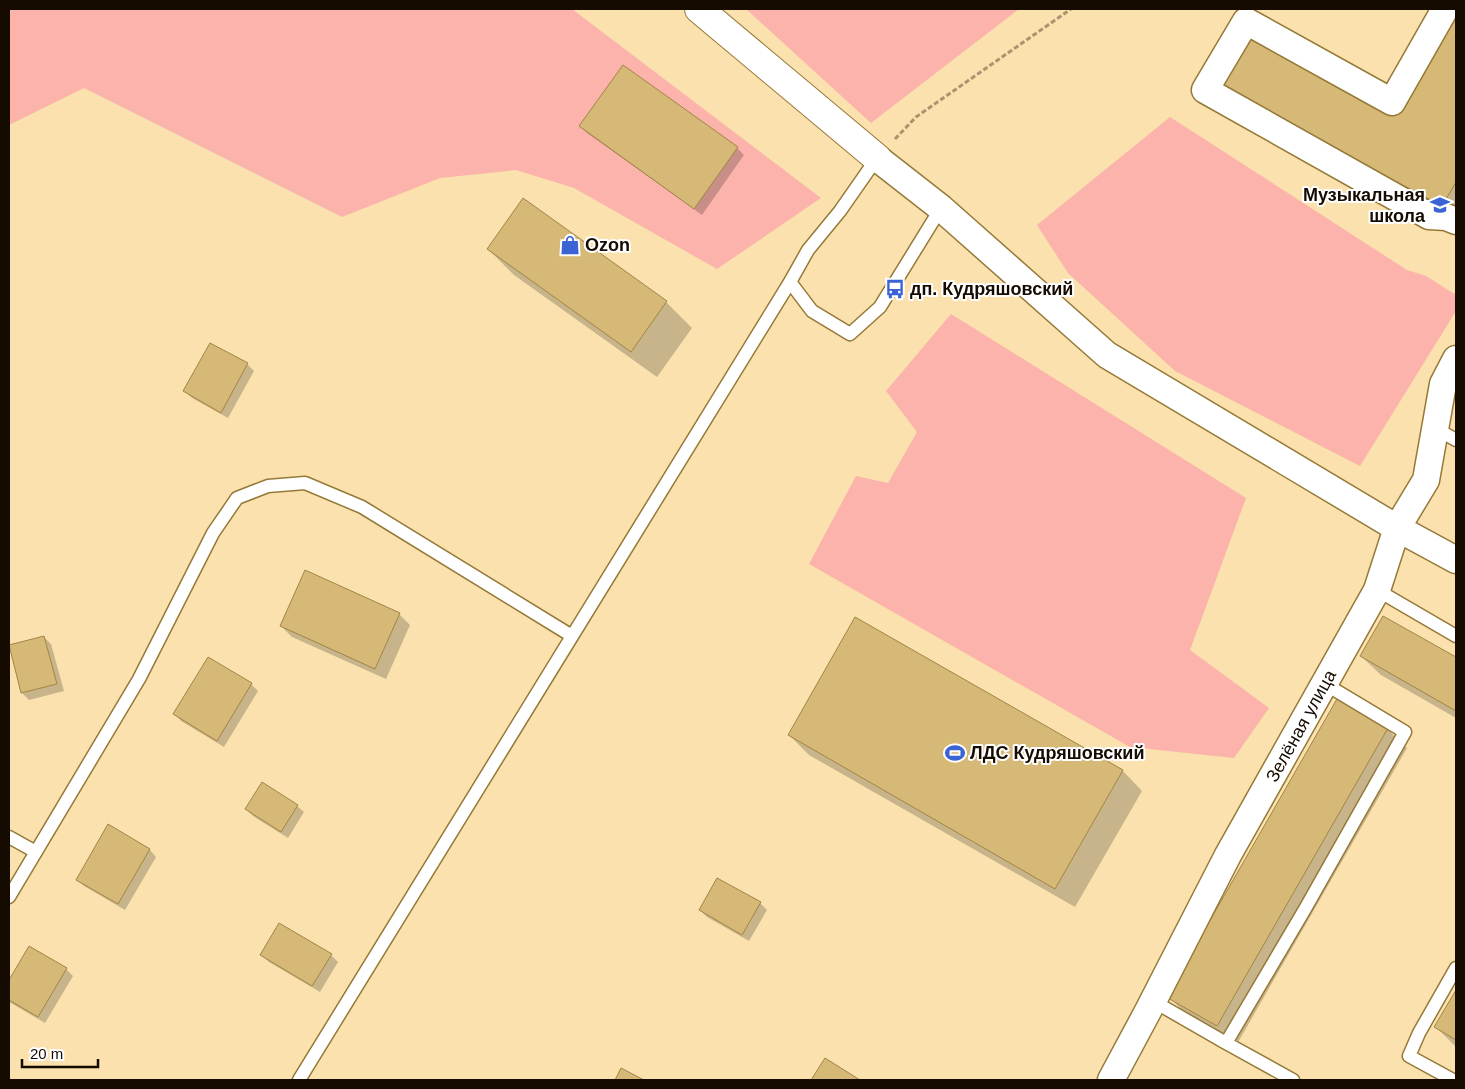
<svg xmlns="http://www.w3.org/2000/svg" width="1465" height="1089" viewBox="0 0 1465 1089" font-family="Arial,sans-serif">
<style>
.green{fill:#fbb3ab}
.shadow{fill:#0003}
.building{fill:#d6b877;stroke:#a18544}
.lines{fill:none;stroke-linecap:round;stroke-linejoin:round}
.lane-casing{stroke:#957937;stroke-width:15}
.street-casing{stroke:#957937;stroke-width:29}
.secondary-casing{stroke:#957937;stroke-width:30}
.path{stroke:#a8946f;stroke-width:3;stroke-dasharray:5 2.5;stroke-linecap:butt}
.lane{stroke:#fff;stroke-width:12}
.street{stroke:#fff;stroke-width:26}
.secondary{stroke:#fff;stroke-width:28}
.labels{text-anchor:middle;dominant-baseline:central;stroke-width:4;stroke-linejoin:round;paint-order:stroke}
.poi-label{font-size:18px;font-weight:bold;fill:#160b00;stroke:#fff;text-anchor:start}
.street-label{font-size:18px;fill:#160b00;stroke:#fff}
</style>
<rect width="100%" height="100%" fill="#fae1ad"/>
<!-- green -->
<path class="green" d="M 9,9 L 572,9 L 821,198 L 717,269 L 574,188 L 516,170 L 440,178 L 342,217 L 84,88 L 9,125 Z
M 746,9 L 1019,9 L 871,123 Z
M 1170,117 L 1407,270 L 1426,276 L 1456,295 L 1456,311 L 1360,466 L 1175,371 L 1068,273 L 1037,225 Z
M 951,314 L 1246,498 L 1190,650 L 1269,708 L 1234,758 L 1130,747 L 809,564 L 856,476 L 888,483 L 917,432 L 886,391 Z"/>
<!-- shadow -->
<path class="shadow" d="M 1456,18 L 1456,222 L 1239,107 L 1400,115 Z
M 580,126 L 737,148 L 744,155 L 702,215 L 587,133 Z
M 523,200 L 666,302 L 692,328 L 657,377 L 514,275 L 488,249 Z
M 247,364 L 254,371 L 228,418 L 192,398 L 185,391 Z
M 399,614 L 410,625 L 386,679 L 292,637 L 281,626 Z
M 1383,617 L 1456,659 L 1456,718 L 1381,675 L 1361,656 Z
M 856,618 L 1123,771 L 1142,791 L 1075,907 L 809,755 L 789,735 Z
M 44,637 L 51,644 L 64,691 L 29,700 L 22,693 Z
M 251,684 L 258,691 L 224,747 L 181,721 L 175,714 Z
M 1387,729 L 1407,748 L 1237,1044 L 1188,1016 L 1168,996 Z
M 297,806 L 304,812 L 288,838 L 253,816 L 246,809 Z
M 108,826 L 150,850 L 156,857 L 125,910 L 84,886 L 77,879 Z
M 760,903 L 767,910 L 749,941 L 707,917 L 700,910 Z
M 29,948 L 66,969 L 73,976 L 45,1023 L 9,1002 L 9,983 Z
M 262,955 L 331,955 L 338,962 L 320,992 L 269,962 Z
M 1456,992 L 1456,1047 L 1436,1027 Z"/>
<!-- building -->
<path class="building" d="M 1456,15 L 1456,182 L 1442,206 L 1218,88 L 1252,31 L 1399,113 Z
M 623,65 L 738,147 L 694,209 L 579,126 Z
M 523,198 L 667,301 L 631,352 L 487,249 Z
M 210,343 L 248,363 L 221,413 L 183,391 Z
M 305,570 L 400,613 L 375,669 L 280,626 Z
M 1383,616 L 1456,657 L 1456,711 L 1360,656 Z
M 855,617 L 1123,770 L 1055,889 L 788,735 Z
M 44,636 L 57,684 L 21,693 L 9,645 Z
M 208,657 L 252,683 L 217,741 L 173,714 Z
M 1337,699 L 1388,728 L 1217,1026 L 1166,997 Z
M 262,782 L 298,805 L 281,832 L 245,809 Z
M 108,824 L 150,849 L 118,904 L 76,880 Z
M 717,878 L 761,902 L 742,935 L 699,910 Z
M 279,923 L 332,954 L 312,986 L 260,955 Z
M 29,946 L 67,968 L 38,1017 L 9,1000 L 9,980 Z
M 1456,990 L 1456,1040 L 1434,1027 Z
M 825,1058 L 860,1080 L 811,1080 Z
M 621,1068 L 644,1080 L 615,1080 Z"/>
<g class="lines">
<defs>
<path id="lane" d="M 877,158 L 840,211 L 808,250 L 790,282 L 812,311 L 850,334 L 880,307 L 941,208
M 1435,428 L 1456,440
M 1377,590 L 1456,636
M 9,837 L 36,852
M 9,897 L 139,679 L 213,533 L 237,498 L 268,486 L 305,483 L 362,507 L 572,636
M 1153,1001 L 1226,1043
M 299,1080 L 790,282
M 1293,1080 L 1226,1043 L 1305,909 L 1405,732 L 1325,684
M 1453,1080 L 1409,1056 L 1419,1033 L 1456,968"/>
<path id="street" d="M 1445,9 L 1392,102 L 1246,21 L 1205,90 L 1429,216 L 1446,217 L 1456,221
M 877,158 L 941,208 L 1107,355 L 1397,528 L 1456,560
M 1111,1080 L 1148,1011 L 1228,855 L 1377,590 L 1397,528 L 1426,480 L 1443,384 L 1456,359"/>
<path id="secondary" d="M 699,9 L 877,158"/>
</defs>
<!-- lane casing -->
<use href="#lane" class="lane-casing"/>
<!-- street casing -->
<use href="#street" class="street-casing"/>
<!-- secondary casing -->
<use href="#secondary" class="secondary-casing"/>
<!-- path -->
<path class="path" d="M 895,139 L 916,117 L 1071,9"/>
<!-- lane -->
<use href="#lane" class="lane"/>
<!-- street -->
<use href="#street" class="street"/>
<!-- secondary -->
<use href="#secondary" class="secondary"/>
</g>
<!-- icons -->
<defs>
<symbol id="school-bare" viewBox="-9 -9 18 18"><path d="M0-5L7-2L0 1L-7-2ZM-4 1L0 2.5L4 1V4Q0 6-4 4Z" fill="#3b63d4" stroke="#fff" stroke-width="2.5" paint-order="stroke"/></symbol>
<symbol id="shop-bare" viewBox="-9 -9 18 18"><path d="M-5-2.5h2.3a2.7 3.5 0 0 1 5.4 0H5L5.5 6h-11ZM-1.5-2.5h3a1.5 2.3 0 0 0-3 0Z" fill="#3b63d4" stroke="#fff" stroke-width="2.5" paint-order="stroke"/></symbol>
<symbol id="bus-bare" viewBox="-9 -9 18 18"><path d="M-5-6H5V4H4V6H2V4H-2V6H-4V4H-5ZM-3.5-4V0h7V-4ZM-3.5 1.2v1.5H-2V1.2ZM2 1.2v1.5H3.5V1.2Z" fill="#3b63d4" stroke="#fff" stroke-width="2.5" paint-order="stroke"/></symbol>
<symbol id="stadium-bare" viewBox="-9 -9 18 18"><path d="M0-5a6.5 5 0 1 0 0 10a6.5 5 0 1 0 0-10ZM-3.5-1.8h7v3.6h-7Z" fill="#3b63d4" stroke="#fff" stroke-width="2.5" paint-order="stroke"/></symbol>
</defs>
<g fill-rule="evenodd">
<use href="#school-bare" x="1426" y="191" width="28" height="28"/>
<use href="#shop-bare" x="556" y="231" width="28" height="28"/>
<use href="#bus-bare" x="881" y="275" width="28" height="28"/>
<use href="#stadium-bare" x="941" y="739" width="28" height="28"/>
</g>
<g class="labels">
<!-- poi labels -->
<g class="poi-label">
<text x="1425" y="195" text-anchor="end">Музыкальная<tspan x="1425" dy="21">школа</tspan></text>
<text x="585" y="245">Ozon</text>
<text x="910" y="289">дп. Кудряшовский</text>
<text x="970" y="753">ЛДС Кудряшовский</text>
</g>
<!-- street labels -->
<g class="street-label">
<text transform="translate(1301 726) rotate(-61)">Зелёная улица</text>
</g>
</g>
<!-- border -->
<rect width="1465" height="1089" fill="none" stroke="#160b00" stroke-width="20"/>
<!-- scale -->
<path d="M22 1059v8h76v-8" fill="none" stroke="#160b00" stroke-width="2.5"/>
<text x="30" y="1059" font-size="15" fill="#160b00" stroke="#ffffff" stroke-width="4" paint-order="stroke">20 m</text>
</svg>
